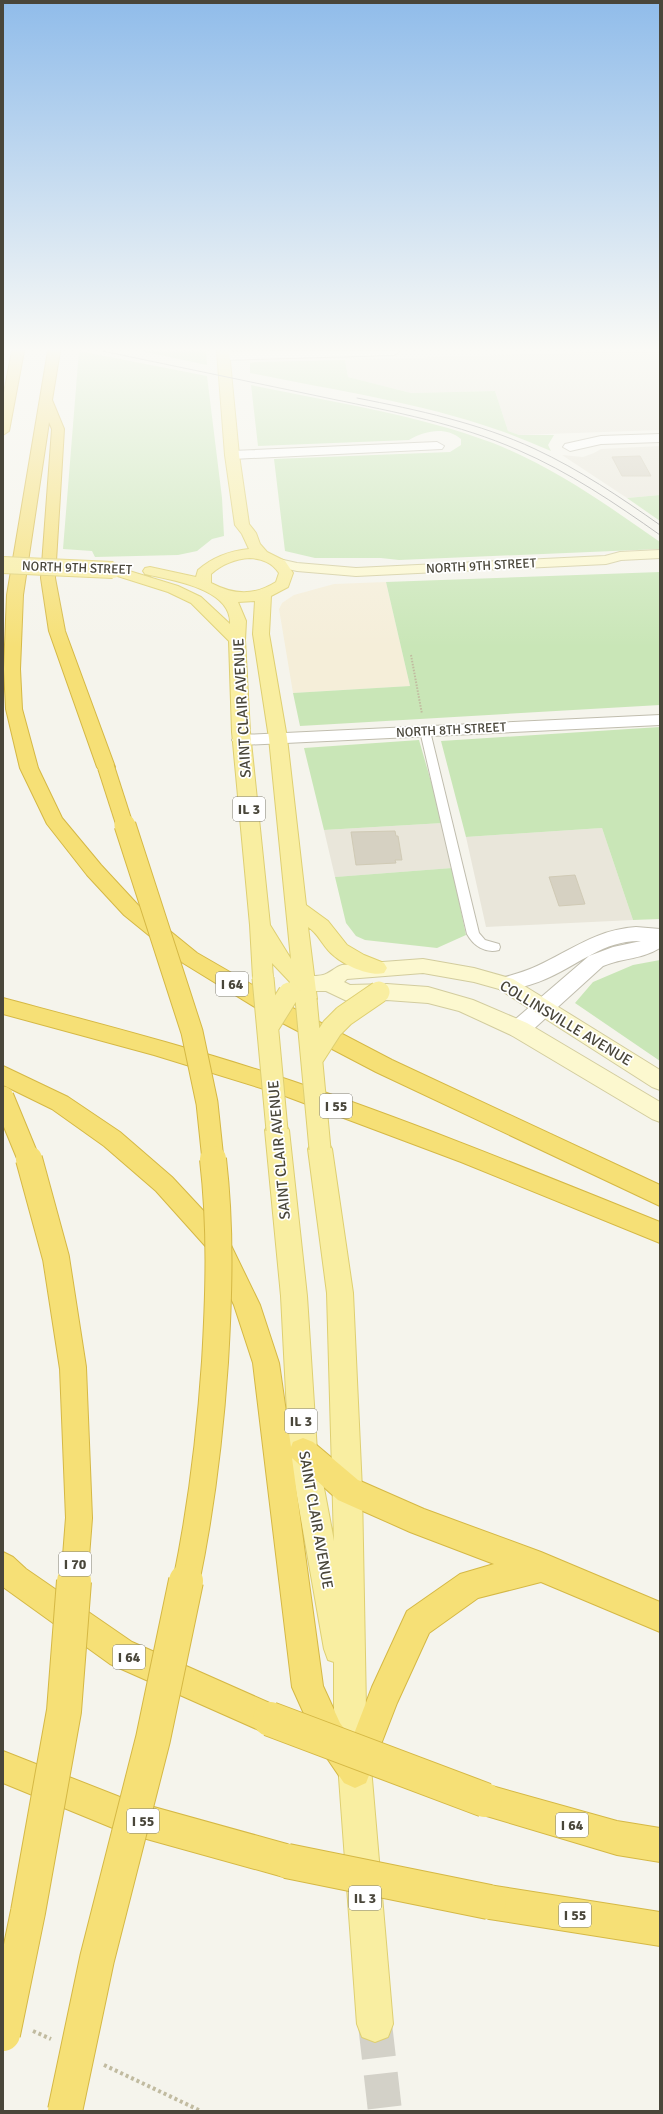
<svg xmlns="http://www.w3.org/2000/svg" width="663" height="2114" viewBox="0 0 663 2114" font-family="Signika,sans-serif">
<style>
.residential{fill:#e9e6da}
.commercial{fill:#f5eed9}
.green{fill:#c9e6b7}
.building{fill:#d6d1c2;stroke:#d0cab5}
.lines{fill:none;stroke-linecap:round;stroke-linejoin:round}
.primary-tunnel{stroke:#d3d1c8;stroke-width:34;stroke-dasharray:34 16;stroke-linecap:butt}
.lane-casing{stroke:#c0bdae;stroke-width:2}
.street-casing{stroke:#c0bdae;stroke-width:2}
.secondary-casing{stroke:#d2cc9e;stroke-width:2}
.primary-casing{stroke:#decf71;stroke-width:2}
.highway-casing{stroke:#d5b845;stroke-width:2}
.path-far1{stroke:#c1bba0;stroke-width:2;stroke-dasharray:1.5 1.5;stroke-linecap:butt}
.path{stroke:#c1bba0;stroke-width:4;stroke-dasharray:3 3;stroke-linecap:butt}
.lane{fill:#fff;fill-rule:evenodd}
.street{fill:#fff;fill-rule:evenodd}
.secondary{fill:#fcf8cf;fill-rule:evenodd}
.primary{fill:#f9eea1;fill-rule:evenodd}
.highway{fill:#f6e076;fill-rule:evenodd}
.tram{stroke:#999;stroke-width:1}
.primary-bridge-far1-casing{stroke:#decf71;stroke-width:18;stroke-linecap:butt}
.primary-bridge-casing{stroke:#decf71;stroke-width:23;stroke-linecap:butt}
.highway-bridge-far3-casing{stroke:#d5b845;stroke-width:18;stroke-linecap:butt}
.highway-bridge-far2-casing{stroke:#d5b845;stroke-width:23;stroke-linecap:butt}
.highway-bridge-far1-casing{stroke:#d5b845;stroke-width:28;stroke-linecap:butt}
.highway-bridge-casing{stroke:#d5b845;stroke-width:36;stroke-linecap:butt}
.primary-bridge-far1{stroke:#f9eea1;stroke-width:16}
.primary-bridge{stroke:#f9eea1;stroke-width:21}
.highway-bridge-far3{stroke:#f6e076;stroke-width:16}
.highway-bridge-far2{stroke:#f6e076;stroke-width:21}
.highway-bridge-far1{stroke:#f6e076;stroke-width:26}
.highway-bridge{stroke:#f6e076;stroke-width:34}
.labels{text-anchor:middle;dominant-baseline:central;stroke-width:3.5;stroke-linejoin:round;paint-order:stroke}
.far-street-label{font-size:13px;fill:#49463a;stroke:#fff}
.shield{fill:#fff;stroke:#807e75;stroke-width:1}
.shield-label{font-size:14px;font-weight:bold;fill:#49463a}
.street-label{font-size:15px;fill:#49463a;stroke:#fff}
</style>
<rect width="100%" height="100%" fill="#f5f4ec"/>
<!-- residential -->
<path class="residential" d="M 625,351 L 660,351 L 660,430 L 519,435 L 508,431 L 495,391 L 411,393 L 348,377 L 345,360 Z
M 660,446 L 660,495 L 627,498 L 562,455 L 583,457 L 594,453 L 601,449 Z
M 443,823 L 452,868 L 335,877 L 324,830 Z
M 602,828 L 633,920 L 486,927 L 466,837 Z"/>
<!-- commercial -->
<path class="commercial" d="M 386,582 L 410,686 L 293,693 L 279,609 L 282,603 L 294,595 L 334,584 Z"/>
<!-- green -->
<path class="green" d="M 79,351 L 207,376 L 222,498 L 224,536 L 212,539 L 197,551 L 178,555 L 95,557 L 92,551 L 63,549 Z
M 141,351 L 206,351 L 207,365 Z
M 345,360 L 348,377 L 411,393 L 495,391 L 508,431 L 519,435 L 554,435 L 548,445 L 551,451 C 533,444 516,436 498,430 C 418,402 332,390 250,373 L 250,363 L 255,362 Z
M 251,385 C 332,402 416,414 493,443 C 554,467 607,505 660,542 L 660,549 L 399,560 L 381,558 L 315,558 L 285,551 L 274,459 L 450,452 L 461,445 L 461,439 C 445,426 425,431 409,440 L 258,446 Z
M 660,495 L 660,521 L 627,498 Z
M 660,572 L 660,705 L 300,726 L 293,693 L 410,686 L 386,582 Z
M 660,727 L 660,919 L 633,920 L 602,828 L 466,837 L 441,741 Z
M 419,740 L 443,823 L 324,830 L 304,748 Z
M 452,868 L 466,935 L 437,948 L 365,940 L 356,936 L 346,923 L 335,877 Z
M 660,960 L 660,1061 L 575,1003 L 593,982 L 633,965 Z"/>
<!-- building -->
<path class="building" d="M 640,456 L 651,476 L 622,476 L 612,457 Z
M 395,831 L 396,836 L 398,836 L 402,860 L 395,860 L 396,863 L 356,865 L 351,832 Z
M 575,875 L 585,904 L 559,906 L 549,877 Z"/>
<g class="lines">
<!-- primary-tunnel -->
<path class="primary-tunnel" d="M 375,2024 L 385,2111"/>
<defs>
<path id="lane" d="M 425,728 L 430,731 L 479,933 L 485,940 L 499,944 L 500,947 L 499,950 C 485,954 473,945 467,934 L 420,731 Z"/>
<path id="street" d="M 277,351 L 400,351 L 394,355 L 224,360 L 218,356 L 224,352 Z
M 660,434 L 660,442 L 601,444 L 570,451 L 563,447 L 565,444 L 601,436 Z
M 437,442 L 444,446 L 442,449 L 232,459 L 225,455 L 232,451 Z
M 660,715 L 660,725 L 241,745 L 235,744 L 232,740 L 235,736 L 241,735 Z
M 636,927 L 660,929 L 660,948 C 643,959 622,958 603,966 L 527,1035 L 519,1037 L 511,1035 L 508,1029 L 511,1023 L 589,956 L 613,947 L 641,941 C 605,940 581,963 550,977 C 536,984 521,987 506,992 L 499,989 L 496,984 L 499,979 C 511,975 525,972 537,966 C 572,950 595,930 636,927 Z"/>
<path id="secondary" d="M 660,550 L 660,558 L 621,560 L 606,564 L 356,576 L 297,571 L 274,566 L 272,563 L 274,560 L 279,559 L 297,563 L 356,568 L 605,556 L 620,552 Z
M 423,959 L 474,968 L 513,979 L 660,1070 L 660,1090 L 652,1087 L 499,989 L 474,982 L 423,973 L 347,979 L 344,982 L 350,985 L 387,984 L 428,987 L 473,1000 L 527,1023 L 660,1102 L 660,1122 L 652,1119 L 511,1035 L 459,1011 L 428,1003 L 387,1000 L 347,1001 L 326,991 L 305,991 L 298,988 L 295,983 L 298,978 C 306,975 314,977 323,975 C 329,974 335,967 342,965 Z"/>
<path id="primary" d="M 217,351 L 229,351 L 239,455 L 249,524 L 256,533 L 260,544 L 267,552 L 285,561 L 293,573 L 288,587 L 271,596 L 269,634 L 287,738 L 306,905 L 328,921 L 347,945 L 364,955 L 384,963 L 387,968 L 384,973 C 370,977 344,965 333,955 C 323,947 319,934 308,927 L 317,999 L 313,1004 L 306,1007 L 299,1004 L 295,994 L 291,992 L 288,987 L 290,982 L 272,963 L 273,978 L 270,983 L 263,985 L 256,983 L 253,978 L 250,925 L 232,732 L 229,641 L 191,603 L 168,592 L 108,573 L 106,570 L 108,567 L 113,566 L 178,586 L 201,597 L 230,624 C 232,588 170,580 145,574 L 143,571 L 145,568 L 150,567 L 196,577 L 198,570 C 213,557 229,551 249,549 L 242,534 L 235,525 L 225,455 ZM 250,558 C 262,559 272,562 279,573 L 276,582 C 254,596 234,595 211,583 L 211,574 C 222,564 235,559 250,558 ZM 255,601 L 253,634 L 269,738 L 291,959 L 270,925 L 250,732 L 245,640 L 246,621 L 238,602 Z
M 277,1121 L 285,1124 L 289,1130 L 307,1296 L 317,1451 L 334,1541 L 327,1293 L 308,1149 L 312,1142 L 320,1140 L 328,1142 L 332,1149 L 353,1293 L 362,1490 L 366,1709 L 393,2024 L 388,2037 L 375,2042 L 362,2037 L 357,2024 L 334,1709 L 334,1662 L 328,1660 L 324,1649 L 289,1451 L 281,1296 L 265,1130 L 269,1124 Z"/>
<path id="highway" d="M 12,351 L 24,351 L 9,431 L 3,435 L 3,398 Z
M 48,351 L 60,351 L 52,400 L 64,429 L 55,578 L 65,631 L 115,767 L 112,771 L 106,772 L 100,771 L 97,767 L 49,631 L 41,578 L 52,429 L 49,422 L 23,595 L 20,669 L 22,709 L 38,768 L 62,818 L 101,865 L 138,905 L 197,953 L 287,1005 L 392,1060 L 660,1185 L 660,1206 L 376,1072 L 271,1017 L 183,963 L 124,915 L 87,875 L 47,824 L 20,768 L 6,709 L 4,669 L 7,595 Z
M 3,998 C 100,1024 197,1049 292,1081 C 416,1123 538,1173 660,1222 L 660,1243 L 461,1162 L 277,1093 L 154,1055 L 3,1014 Z
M 3,1066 L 68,1097 L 120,1132 L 172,1177 L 226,1235 L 260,1305 L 279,1363 L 291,1447 L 293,1442 L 303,1438 L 313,1442 L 358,1480 L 424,1509 L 541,1552 L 660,1602 L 660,1632 L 541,1582 L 478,1598 L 429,1633 L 397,1703 L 366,1783 L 355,1788 L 344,1783 L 318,1745 L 292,1687 L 253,1363 L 234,1305 L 208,1249 L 156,1191 L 104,1146 L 52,1109 L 3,1085 ZM 292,1458 L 338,1500 L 410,1532 L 494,1564 L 460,1574 L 407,1611 L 372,1687 L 352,1739 L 340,1723 L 323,1686 Z
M 3,1552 L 13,1557 L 26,1569 L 132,1642 L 281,1708 L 286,1719 L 281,1730 L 270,1735 L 110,1664 L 3,1587 Z
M 3,1751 L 125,1799 L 287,1844 L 299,1849 L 304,1861 L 299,1873 L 287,1878 L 125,1833 L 3,1783 Z
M 485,1784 L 617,1821 L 660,1828 L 660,1862 L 617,1855 L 473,1812 L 469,1800 L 473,1788 Z
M 489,1885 L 660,1912 L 660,1946 L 489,1919 L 477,1914 L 472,1902 L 477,1890 Z"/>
</defs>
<!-- lane casing -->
<use href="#lane" class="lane-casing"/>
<!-- street casing -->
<use href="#street" class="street-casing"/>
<!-- secondary casing -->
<use href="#secondary" class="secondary-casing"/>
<!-- primary casing -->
<use href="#primary" class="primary-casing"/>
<!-- highway casing -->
<use href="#highway" class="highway-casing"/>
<!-- path-far1 -->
<path class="path-far1" d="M 411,655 L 422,714"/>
<!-- path -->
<path class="path" d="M 33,2031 L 51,2039
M 104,2065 L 201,2111"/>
<!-- lane -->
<use href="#lane" class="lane"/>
<!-- street -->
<use href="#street" class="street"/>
<!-- secondary -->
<use href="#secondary" class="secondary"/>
<!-- primary -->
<use href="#primary" class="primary"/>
<!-- highway -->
<use href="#highway" class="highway"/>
<!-- tram -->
<path class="tram" d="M 102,351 C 179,367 256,383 332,399 C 395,412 459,424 518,450 C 569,472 615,503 660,535
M 357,398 C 418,410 479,423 535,449 C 580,470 620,497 660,525"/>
<defs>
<path id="primary-bridge-far1" d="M 3,565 L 113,570"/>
<path id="primary-bridge" d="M 263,978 L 277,1130
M 306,999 L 320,1149
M 269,1025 L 289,993
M 312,1059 L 332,1028 L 344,1016 L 379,992"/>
<path id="highway-bridge-far3" d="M 106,767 L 125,826"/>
<path id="highway-bridge-far2" d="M 125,825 L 192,1032 L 207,1103 L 213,1160
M 3,1097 L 29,1160"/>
<path id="highway-bridge-far1" d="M 29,1159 L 56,1258 L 73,1368 L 79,1518 L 74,1582
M 186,1582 C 201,1510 210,1436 215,1362 C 219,1293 221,1228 213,1159"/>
<path id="highway-bridge" d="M 270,1719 L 485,1800
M 287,1861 L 489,1902
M 3,2034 L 28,1912 L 64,1711 L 74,1581
M 65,2111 L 97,1959 L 153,1739 L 186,1581"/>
</defs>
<!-- primary-bridge-far1 casing -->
<use href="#primary-bridge-far1" class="primary-bridge-far1-casing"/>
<!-- primary-bridge casing -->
<use href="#primary-bridge" class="primary-bridge-casing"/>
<!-- highway-bridge-far3 casing -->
<use href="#highway-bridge-far3" class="highway-bridge-far3-casing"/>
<!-- highway-bridge-far2 casing -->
<use href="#highway-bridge-far2" class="highway-bridge-far2-casing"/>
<!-- highway-bridge-far1 casing -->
<use href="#highway-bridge-far1" class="highway-bridge-far1-casing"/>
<!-- highway-bridge casing -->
<use href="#highway-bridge" class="highway-bridge-casing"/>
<!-- primary-bridge-far1 -->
<use href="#primary-bridge-far1" class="primary-bridge-far1"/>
<!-- primary-bridge -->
<use href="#primary-bridge" class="primary-bridge"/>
<!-- highway-bridge-far3 -->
<use href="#highway-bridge-far3" class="highway-bridge-far3"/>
<!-- highway-bridge-far2 -->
<use href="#highway-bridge-far2" class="highway-bridge-far2"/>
<!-- highway-bridge-far1 -->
<use href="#highway-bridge-far1" class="highway-bridge-far1"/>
<!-- highway-bridge -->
<use href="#highway-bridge" class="highway-bridge"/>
</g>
<!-- sky -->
<linearGradient id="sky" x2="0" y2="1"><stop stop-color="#90bcea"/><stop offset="0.54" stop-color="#fafaf6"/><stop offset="1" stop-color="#fafaf6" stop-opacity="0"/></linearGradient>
<rect width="663" height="647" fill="url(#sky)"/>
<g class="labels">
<!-- far-street labels -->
<g class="far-street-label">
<text transform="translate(481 566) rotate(-3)">NORTH 9TH STREET</text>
<text transform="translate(77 568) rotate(2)">NORTH 9TH STREET</text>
<text transform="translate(451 730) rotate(-3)">NORTH 8TH STREET</text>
</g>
<!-- shield labels -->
<g class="shield">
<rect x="233" y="797" width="32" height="24" rx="3"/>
<rect x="216" y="972" width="32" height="24" rx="3"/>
<rect x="320" y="1094" width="32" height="24" rx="3"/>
<rect x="285" y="1409" width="32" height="24" rx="3"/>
<rect x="59" y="1552" width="32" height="24" rx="3"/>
<rect x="113" y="1645" width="32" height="24" rx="3"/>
<rect x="127" y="1809" width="32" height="24" rx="3"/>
<rect x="556" y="1813" width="32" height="24" rx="3"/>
<rect x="349" y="1886" width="32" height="24" rx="3"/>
<rect x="559" y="1903" width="32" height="24" rx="3"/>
</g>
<g class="shield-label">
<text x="249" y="809">IL 3</text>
<text x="232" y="984">I 64</text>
<text x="336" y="1106">I 55</text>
<text x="301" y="1421">IL 3</text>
<text x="75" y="1564">I 70</text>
<text x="129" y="1657">I 64</text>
<text x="143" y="1821">I 55</text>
<text x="572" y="1825">I 64</text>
<text x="365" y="1898">IL 3</text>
<text x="575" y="1915">I 55</text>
</g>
<!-- street labels -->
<g class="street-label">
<text transform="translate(242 708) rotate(-93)">SAINT CLAIR AVENUE</text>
<text transform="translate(566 1023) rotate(31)">COLLINSVILLE AVENUE</text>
<text transform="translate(279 1150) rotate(-95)">SAINT CLAIR AVENUE</text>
<text transform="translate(316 1520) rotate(80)">SAINT CLAIR AVENUE</text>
</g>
</g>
<!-- border -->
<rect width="663" height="2114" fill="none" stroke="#49463a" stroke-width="8"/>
</svg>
